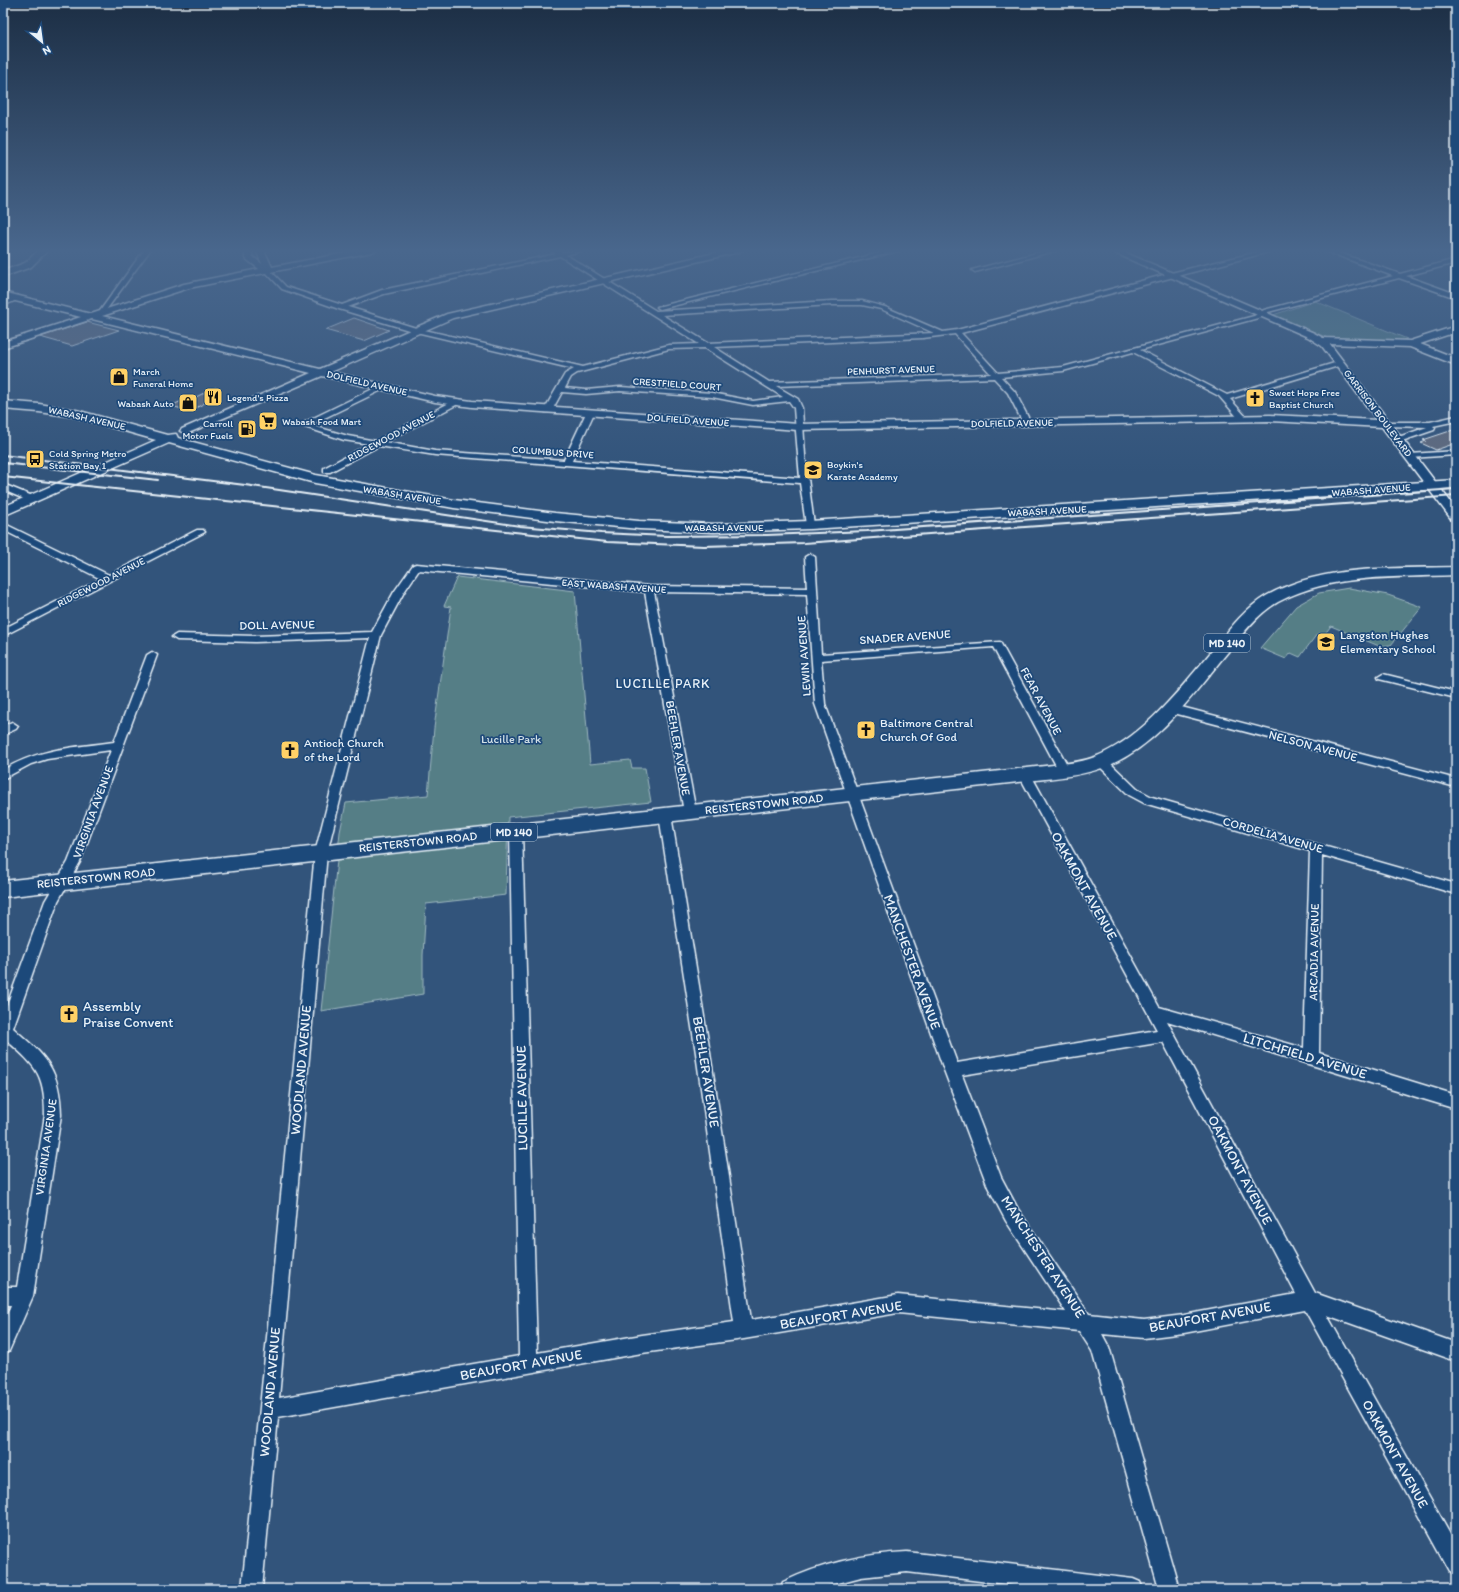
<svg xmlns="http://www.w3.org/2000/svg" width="1459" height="1592" viewBox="0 0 1459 1592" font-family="Itim,sans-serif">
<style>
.green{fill:#557e86;stroke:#9eb8bf}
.building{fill:#5e6b7e;stroke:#e8f1f8}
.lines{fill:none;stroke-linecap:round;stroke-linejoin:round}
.street-casing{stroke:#e8f1f8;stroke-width:3}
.secondary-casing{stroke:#e8f1f8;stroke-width:3}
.primary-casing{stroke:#e8f1f8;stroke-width:3}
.street{fill:#1f4a7a;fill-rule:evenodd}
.secondary{fill:#1f4a7a;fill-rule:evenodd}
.primary{fill:#1f4a7a;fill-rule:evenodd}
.rail{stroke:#e8f1f8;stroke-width:2}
.labels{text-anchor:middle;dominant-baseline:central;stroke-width:3.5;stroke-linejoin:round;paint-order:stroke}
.far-street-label{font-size:10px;fill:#e8f1f8;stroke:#1f4a7a}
.far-poi-label{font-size:10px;fill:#e8f1f8;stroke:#1f4a7a;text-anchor:start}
.shield{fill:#1f4a7a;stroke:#acbfd2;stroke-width:1}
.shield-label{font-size:11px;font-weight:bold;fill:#e8f1f8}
.street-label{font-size:12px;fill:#e8f1f8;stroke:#1f4a7a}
.poi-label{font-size:12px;fill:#e8f1f8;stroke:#1f4a7a;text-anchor:start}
.park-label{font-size:12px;fill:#d2e0e7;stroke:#1f4a7a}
.neighbourhood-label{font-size:13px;letter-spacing:1px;fill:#e8f1f8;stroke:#1f4a7a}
.near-street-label{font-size:14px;fill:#e8f1f8;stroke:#1f4a7a}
.near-poi-label{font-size:14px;fill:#e8f1f8;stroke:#1f4a7a;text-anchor:start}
</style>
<rect width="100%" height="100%" fill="#32547b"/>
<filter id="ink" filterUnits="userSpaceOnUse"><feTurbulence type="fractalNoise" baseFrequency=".025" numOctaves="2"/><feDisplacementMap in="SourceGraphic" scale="8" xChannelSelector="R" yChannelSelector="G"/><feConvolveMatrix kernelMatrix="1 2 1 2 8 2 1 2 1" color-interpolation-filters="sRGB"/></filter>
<g filter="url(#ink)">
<!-- green -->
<path class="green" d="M 1315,301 L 1407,339 L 1398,341 L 1328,338 L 1273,315 Z
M 457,577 L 575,591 L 590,764 L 630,760 L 632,768 L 645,768 L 651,802 L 508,817 L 506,895 L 426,904 L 423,955 L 423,994 L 321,1011 L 340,832 L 346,803 L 428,795 L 434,728 L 451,607 L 444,606 Z
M 1349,588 L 1388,595 L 1422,607 L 1391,645 L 1379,646 L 1331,626 L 1323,636 L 1317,634 L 1300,657 L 1291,653 L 1286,659 L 1260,648 L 1296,606 L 1319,593 Z"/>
<!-- building -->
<path class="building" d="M 354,318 L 389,330 L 364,341 L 325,330 Z
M 87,322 L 119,330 L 72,346 L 40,337 Z
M 216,387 L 220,395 L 190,411 L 171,406 L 190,397 L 194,398 Z
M 1456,429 L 1456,443 L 1436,450 L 1421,443 L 1426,441 L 1423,440 Z"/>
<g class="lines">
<defs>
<path id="street" d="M 144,250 L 150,250 L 104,313 L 100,313 L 100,311 Z
M 551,250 L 558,250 L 562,252 L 584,250 L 566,255 L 656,311 L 832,301 L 862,301 L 885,307 L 943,332 L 957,330 L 1175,272 L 1266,250 L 1276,250 L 961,333 L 998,373 L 1063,367 L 1254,316 L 1264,310 L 1393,276 L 1323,250 L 1331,250 L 1400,274 L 1456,259 L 1456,263 L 1406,276 L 1456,294 L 1456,298 L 1399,278 L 1268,312 L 1258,318 L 1140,350 L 1227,395 L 1338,362 L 1345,364 L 1230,399 L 1247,418 L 1243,420 L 1240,420 L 1219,396 L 1133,352 L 1063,371 L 1001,377 L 1015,392 L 1031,423 L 1027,425 L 1023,423 L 1008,393 L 994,378 L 776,386 L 798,399 L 802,408 L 805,455 L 814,525 L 810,528 L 806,525 L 800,483 L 435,455 L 379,446 L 330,472 L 324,472 L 324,468 L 369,444 L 344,440 L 299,425 L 381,385 L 384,385 L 384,389 L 310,425 L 348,436 L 376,441 L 455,400 L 459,402 L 458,404 L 385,442 L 435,451 L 564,460 L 586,413 L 590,411 L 594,413 L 572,461 L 800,478 L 794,408 L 789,401 L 753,405 L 712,397 L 620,391 L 586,394 L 562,392 L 551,412 L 545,412 L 544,410 L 565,374 L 574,369 L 412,331 L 339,309 L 282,289 L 264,270 L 269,269 L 286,287 L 342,305 L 382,290 L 556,254 ZM 560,256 L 699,344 L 669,345 L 583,367 L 416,328 L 348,307 L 384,294 ZM 832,305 L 862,305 L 881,309 L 934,333 L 708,343 L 662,315 ZM 955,334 L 991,374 L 769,382 L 714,347 L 923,338 ZM 705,348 L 783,397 L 753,401 L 712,393 L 620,387 L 586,390 L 565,388 L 571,377 L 577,373 L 669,349 Z
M 892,250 L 902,250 L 660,309 L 657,307 Z
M 1048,250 L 1058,250 L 975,272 L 972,270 Z
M 17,296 L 20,298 L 19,299 L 3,306 L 3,302 Z
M 1456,416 L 1456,421 L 1433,426 L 1435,428 L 1434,430 L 1399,442 L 1396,442 L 1396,438 L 1427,427 L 1386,426 L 1382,424 L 1386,422 L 1430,422 Z
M 1456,451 L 1456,455 L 1410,458 L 1406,456 L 1410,454 Z
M 3,484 L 35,497 L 36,499 L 32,502 L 29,501 L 3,490 Z
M 3,523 L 109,575 L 197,530 L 203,530 L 205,532 L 3,636 L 3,629 L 101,579 L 3,530 Z
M 810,554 L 815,557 L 821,654 L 1000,642 L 1070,770 L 1064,774 L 1060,773 L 993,647 L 821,660 L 825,704 L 957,1063 L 1157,1030 L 1019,775 L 1021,772 L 1025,771 L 1031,775 L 1159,1007 L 1304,1048 L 1310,851 L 1144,803 L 1129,795 L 1097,764 L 1095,761 L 1097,758 L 1105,758 L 1137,789 L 1152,797 L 1456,884 L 1456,894 L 1322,855 L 1319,1053 L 1456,1095 L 1456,1109 L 1167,1021 L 1315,1293 L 1456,1343 L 1456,1361 L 1327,1315 L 1456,1544 L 1456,1574 L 1449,1571 L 1305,1310 L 1184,1333 L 1144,1338 L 1102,1334 L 1109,1347 L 1179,1589 L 1159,1589 L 1092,1351 L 1079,1331 L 898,1313 L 744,1339 L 642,1353 L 278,1417 L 262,1589 L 242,1589 L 315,853 L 370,638 L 255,642 L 177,640 L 172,637 L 177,634 L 255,636 L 372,632 L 394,592 L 413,565 L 416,564 L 649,586 L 807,588 L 805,557 ZM 419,570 L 645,592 L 684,812 L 686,815 L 694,815 L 696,812 L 654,592 L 807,594 L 815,704 L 944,1070 L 988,1187 L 1006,1221 L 1066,1312 L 898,1295 L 751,1320 L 710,1053 L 671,815 L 669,812 L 661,812 L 659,815 L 696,1053 L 734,1322 L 642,1335 L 537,1353 L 522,831 L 520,828 L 512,828 L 510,831 L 519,1356 L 279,1398 L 327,853 L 381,635 L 404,592 ZM 1163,1042 L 1296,1294 L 1184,1315 L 1144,1320 L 1089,1314 L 1018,1209 L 1001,1177 L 962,1075 Z
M 152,652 L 157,655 L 80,862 L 58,901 L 13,1028 C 46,1057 60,1068 61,1115 L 33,1296 L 9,1351 L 3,1354 L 3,1324 L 11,1305 L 3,1305 L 3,1287 L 17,1287 L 45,1115 C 45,1071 34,1065 3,1037 L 3,1016 L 45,901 L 68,862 L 111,750 L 47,759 L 31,764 L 3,779 L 3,770 C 40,748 72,748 114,742 L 147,655 Z
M 1383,674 L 1456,692 L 1456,698 L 1379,679 L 1378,677 Z
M 1170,704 L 1456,779 L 1456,787 L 1166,711 L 1164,708 Z
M 12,722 L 18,726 L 16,729 L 3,735 L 3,726 Z
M 907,1552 L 1133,1579 L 1140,1582 L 1143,1589 L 1046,1589 L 907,1572 L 861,1577 L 815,1589 L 780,1589 L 783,1582 C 823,1563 863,1554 907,1552 Z"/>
<path id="secondary" d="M 39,250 L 48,250 L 31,267 L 3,277 L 3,271 L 25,263 Z
M 245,250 L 253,250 L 252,256 L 262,264 L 256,250 L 264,250 L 272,267 L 360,250 L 376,250 L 372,252 L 189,288 L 102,316 L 320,369 L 447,314 L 728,250 L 743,250 L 739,252 L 453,318 L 331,372 L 435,396 L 472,401 L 798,424 L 1270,415 L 1377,420 L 1322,346 L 1308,337 L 1108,250 L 1119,250 L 1314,333 L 1323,338 L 1410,341 L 1456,326 L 1456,332 L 1420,344 L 1456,358 L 1456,365 L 1410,347 L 1330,344 L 1456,509 L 1456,521 L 1452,520 L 1382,427 L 1270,421 L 798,430 L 472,407 L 435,402 L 322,376 L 186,434 L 180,431 L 182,429 L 311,373 L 92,319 L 3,348 L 3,342 L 81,317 L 3,298 L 3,292 L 91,314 L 184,284 L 259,269 L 245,258 Z"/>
<path id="primary" d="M 3,401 L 39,404 L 76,410 L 167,435 L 176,434 L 178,438 L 316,475 L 454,500 L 555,513 L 639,521 L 714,524 L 810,521 L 1456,480 L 1456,488 L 810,529 L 714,532 L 639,529 L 555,521 L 454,508 L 315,483 L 169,443 L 3,516 L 3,507 L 156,440 L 75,417 L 39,412 L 3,409 Z
M 1456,567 L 1456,575 C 1397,578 1332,573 1278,602 C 1257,614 1242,635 1227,653 C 1193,694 1160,743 1110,765 C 1089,774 1066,777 1045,779 L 3,897 L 3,881 L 1045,766 C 1061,764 1079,763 1095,757 C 1146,736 1182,686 1217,645 C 1231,627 1246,608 1266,596 C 1323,564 1393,569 1456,567 Z"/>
</defs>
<!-- street casing -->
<use href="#street" class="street-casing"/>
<!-- secondary casing -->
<use href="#secondary" class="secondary-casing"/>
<!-- primary casing -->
<use href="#primary" class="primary-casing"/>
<!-- street -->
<use href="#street" class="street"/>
<!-- secondary -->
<use href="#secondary" class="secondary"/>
<!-- primary -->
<use href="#primary" class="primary"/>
<!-- rail -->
<path class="rail" d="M 3,455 L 245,485 L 520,526 L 601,533 L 667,536 L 767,535 L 867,531 L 1456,489
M 3,463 L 158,480
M 3,477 L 607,542 L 704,546 L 804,543 L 1456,496"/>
</g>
</g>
<!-- sky -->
<linearGradient id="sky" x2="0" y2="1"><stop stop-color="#1c2e44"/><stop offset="0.53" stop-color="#49678d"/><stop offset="1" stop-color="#49678d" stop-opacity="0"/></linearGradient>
<rect width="1459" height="473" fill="url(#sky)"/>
<!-- icons -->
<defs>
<symbol id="shop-square" viewBox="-11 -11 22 22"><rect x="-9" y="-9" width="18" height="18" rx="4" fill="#ffd166" stroke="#1f4a7a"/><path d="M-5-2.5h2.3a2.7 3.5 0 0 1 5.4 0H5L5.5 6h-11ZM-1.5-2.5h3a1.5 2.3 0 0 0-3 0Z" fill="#111"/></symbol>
<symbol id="restaurant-square" viewBox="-11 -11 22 22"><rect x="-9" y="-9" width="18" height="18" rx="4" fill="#ffd166" stroke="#1f4a7a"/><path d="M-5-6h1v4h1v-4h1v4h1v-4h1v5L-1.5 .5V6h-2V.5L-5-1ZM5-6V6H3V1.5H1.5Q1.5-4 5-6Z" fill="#111"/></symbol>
<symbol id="church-square" viewBox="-11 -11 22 22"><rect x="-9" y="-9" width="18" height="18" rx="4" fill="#ffd166" stroke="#1f4a7a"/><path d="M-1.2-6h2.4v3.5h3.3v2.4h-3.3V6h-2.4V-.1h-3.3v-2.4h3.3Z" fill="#111"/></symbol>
<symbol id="supermarket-square" viewBox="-11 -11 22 22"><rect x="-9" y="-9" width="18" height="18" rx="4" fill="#ffd166" stroke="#1f4a7a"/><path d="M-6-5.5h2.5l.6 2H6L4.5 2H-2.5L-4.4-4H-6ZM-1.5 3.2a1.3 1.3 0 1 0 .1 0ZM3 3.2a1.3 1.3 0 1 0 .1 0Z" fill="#111"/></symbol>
<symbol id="fuel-square" viewBox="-11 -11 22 22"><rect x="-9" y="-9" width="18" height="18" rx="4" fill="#ffd166" stroke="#1f4a7a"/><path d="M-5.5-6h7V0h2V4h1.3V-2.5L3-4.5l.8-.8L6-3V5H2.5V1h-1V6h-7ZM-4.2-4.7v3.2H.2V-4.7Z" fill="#111"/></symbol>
<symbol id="bus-square" viewBox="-11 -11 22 22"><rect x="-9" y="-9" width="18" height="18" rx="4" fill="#ffd166" stroke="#1f4a7a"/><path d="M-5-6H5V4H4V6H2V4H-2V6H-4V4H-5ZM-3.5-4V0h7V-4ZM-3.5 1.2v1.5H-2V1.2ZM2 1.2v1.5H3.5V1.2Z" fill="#111"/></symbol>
<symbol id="school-square" viewBox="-11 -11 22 22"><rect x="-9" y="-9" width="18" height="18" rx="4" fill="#ffd166" stroke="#1f4a7a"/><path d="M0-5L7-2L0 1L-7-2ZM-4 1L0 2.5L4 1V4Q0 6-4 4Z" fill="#111"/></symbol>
</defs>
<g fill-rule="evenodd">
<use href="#shop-square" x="108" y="366" width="22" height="22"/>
<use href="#restaurant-square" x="202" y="386" width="22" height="22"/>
<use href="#church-square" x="1244" y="387" width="22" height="22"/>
<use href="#shop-square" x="177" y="392" width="22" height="22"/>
<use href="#supermarket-square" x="257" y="410" width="22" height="22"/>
<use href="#fuel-square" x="236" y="418" width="22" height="22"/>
<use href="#bus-square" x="24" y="448" width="22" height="22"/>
<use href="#school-square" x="802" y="459" width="22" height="22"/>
<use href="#school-square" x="1315" y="631" width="22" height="22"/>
<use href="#church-square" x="855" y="719" width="22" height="22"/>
<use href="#church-square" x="279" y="739" width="22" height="22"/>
<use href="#church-square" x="58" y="1003" width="22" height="22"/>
</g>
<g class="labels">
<!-- far-street labels -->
<g class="far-street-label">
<text transform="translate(891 370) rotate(-2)">PENHURST AVENUE</text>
<text transform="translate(367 383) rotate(13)">DOLFIELD AVENUE</text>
<text transform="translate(677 384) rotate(4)">CRESTFIELD COURT</text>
<text transform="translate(1378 413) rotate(53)">GARRISON BOULEVARD</text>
<text transform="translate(87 418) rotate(13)">WABASH AVENUE</text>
<text transform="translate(688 420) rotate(4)">DOLFIELD AVENUE</text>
<text transform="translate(1012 423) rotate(-1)">DOLFIELD AVENUE</text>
<text transform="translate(391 436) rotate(-28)">RIDGEWOOD AVENUE</text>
<text transform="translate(553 452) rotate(4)">COLUMBUS DRIVE</text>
<text transform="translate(1371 490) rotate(-4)">WABASH AVENUE</text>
<text transform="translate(402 495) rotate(9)">WABASH AVENUE</text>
<text transform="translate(1047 511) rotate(-3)">WABASH AVENUE</text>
<text x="724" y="527">WABASH AVENUE</text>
<text transform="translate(101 582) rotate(-27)">RIDGEWOOD AVENUE</text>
<text transform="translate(614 586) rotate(4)">EAST WABASH AVENUE</text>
</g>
<!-- far-poi labels -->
<g class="far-poi-label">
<text x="133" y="371">March<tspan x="133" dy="12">Funeral Home</tspan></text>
<text x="1269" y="392">Sweet Hope Free<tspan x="1269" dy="12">Baptist Church</tspan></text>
<text x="227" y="397">Legend's Pizza</text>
<text x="174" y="403" text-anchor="end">Wabash Auto</text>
<text x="282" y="421">Wabash Food Mart</text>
<text x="233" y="423" text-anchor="end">Carroll<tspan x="233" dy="12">Motor Fuels</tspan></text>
<text x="49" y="453">Cold Spring Metro<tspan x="49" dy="12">Station Bay 1</tspan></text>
<text x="827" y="464">Boykin's<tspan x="827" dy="12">Karate Academy</tspan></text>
</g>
<!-- shield labels -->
<g class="shield">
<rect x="1204" y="634" width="46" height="18" rx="3"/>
<rect x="491" y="823" width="46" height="18" rx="3"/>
</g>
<g class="shield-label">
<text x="1227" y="643">MD 140</text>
<text x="514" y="832">MD 140</text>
</g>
<!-- street labels -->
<g class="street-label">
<text transform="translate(277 625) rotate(-1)">DOLL AVENUE</text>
<text transform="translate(905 637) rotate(-4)">SNADER AVENUE</text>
<text transform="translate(804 656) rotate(-94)">LEWIN AVENUE</text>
<text transform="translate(1041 701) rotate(62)">FEAR AVENUE</text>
<text transform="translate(1313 746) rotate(15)">NELSON AVENUE</text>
<text transform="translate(678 748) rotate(80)">BEEHLER AVENUE</text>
<text transform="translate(764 804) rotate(-6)">REISTERSTOWN ROAD</text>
<text transform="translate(93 812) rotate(-70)">VIRGINIA AVENUE</text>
<text transform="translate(1273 835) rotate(16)">CORDELIA AVENUE</text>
<text transform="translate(418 842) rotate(-6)">REISTERSTOWN ROAD</text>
<text transform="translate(96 878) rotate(-6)">REISTERSTOWN ROAD</text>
<text transform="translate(1314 952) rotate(-89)">ARCADIA AVENUE</text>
<text transform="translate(46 1147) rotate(-82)">VIRGINIA AVENUE</text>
</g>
<!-- poi labels -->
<g class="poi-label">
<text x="1340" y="635">Langston Hughes<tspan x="1340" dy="14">Elementary School</tspan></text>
<text x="880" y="723">Baltimore Central<tspan x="880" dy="14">Church Of God</tspan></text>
<text x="304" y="743">Antioch Church<tspan x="304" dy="14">of the Lord</tspan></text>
</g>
<!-- park labels -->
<g class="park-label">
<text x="511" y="739">Lucille Park</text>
</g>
<!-- neighbourhood labels -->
<g class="neighbourhood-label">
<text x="663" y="683">LUCILLE PARK</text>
</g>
<!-- near-street labels -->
<g class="near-street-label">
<text transform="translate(1084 886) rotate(61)">OAKMONT AVENUE</text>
<text transform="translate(912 962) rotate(70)">MANCHESTER AVENUE</text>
<text transform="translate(1305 1056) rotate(17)">LITCHFIELD AVENUE</text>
<text transform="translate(301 1070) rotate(-85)">WOODLAND AVENUE</text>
<text transform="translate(706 1072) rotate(81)">BEEHLER AVENUE</text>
<text transform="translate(522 1098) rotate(-91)">LUCILLE AVENUE</text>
<text transform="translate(1240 1170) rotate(62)">OAKMONT AVENUE</text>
<text transform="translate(1043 1257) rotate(57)">MANCHESTER AVENUE</text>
<text transform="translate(841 1315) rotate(-9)">BEAUFORT AVENUE</text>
<text transform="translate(1210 1317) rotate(-10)">BEAUFORT AVENUE</text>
<text transform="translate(521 1365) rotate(-10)">BEAUFORT AVENUE</text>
<text transform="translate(270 1392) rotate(-85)">WOODLAND AVENUE</text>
<text transform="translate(1395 1454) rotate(61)">OAKMONT AVENUE</text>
</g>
<!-- near-poi labels -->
<g class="near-poi-label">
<text x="83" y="1006">Assembly<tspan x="83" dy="16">Praise Convent</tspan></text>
</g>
</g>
<!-- margin -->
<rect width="1459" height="1592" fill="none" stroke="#1f4a7a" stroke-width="16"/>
<rect x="8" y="8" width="1443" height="1576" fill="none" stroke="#e8f1f8" stroke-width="1.5" filter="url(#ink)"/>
<!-- north arrow -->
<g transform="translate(42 42) rotate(151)" stroke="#1f4a7a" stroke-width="3" paint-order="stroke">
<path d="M0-3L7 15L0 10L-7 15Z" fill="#e8f1f8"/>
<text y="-6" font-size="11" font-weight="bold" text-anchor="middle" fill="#e8f1f8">N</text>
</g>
</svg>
